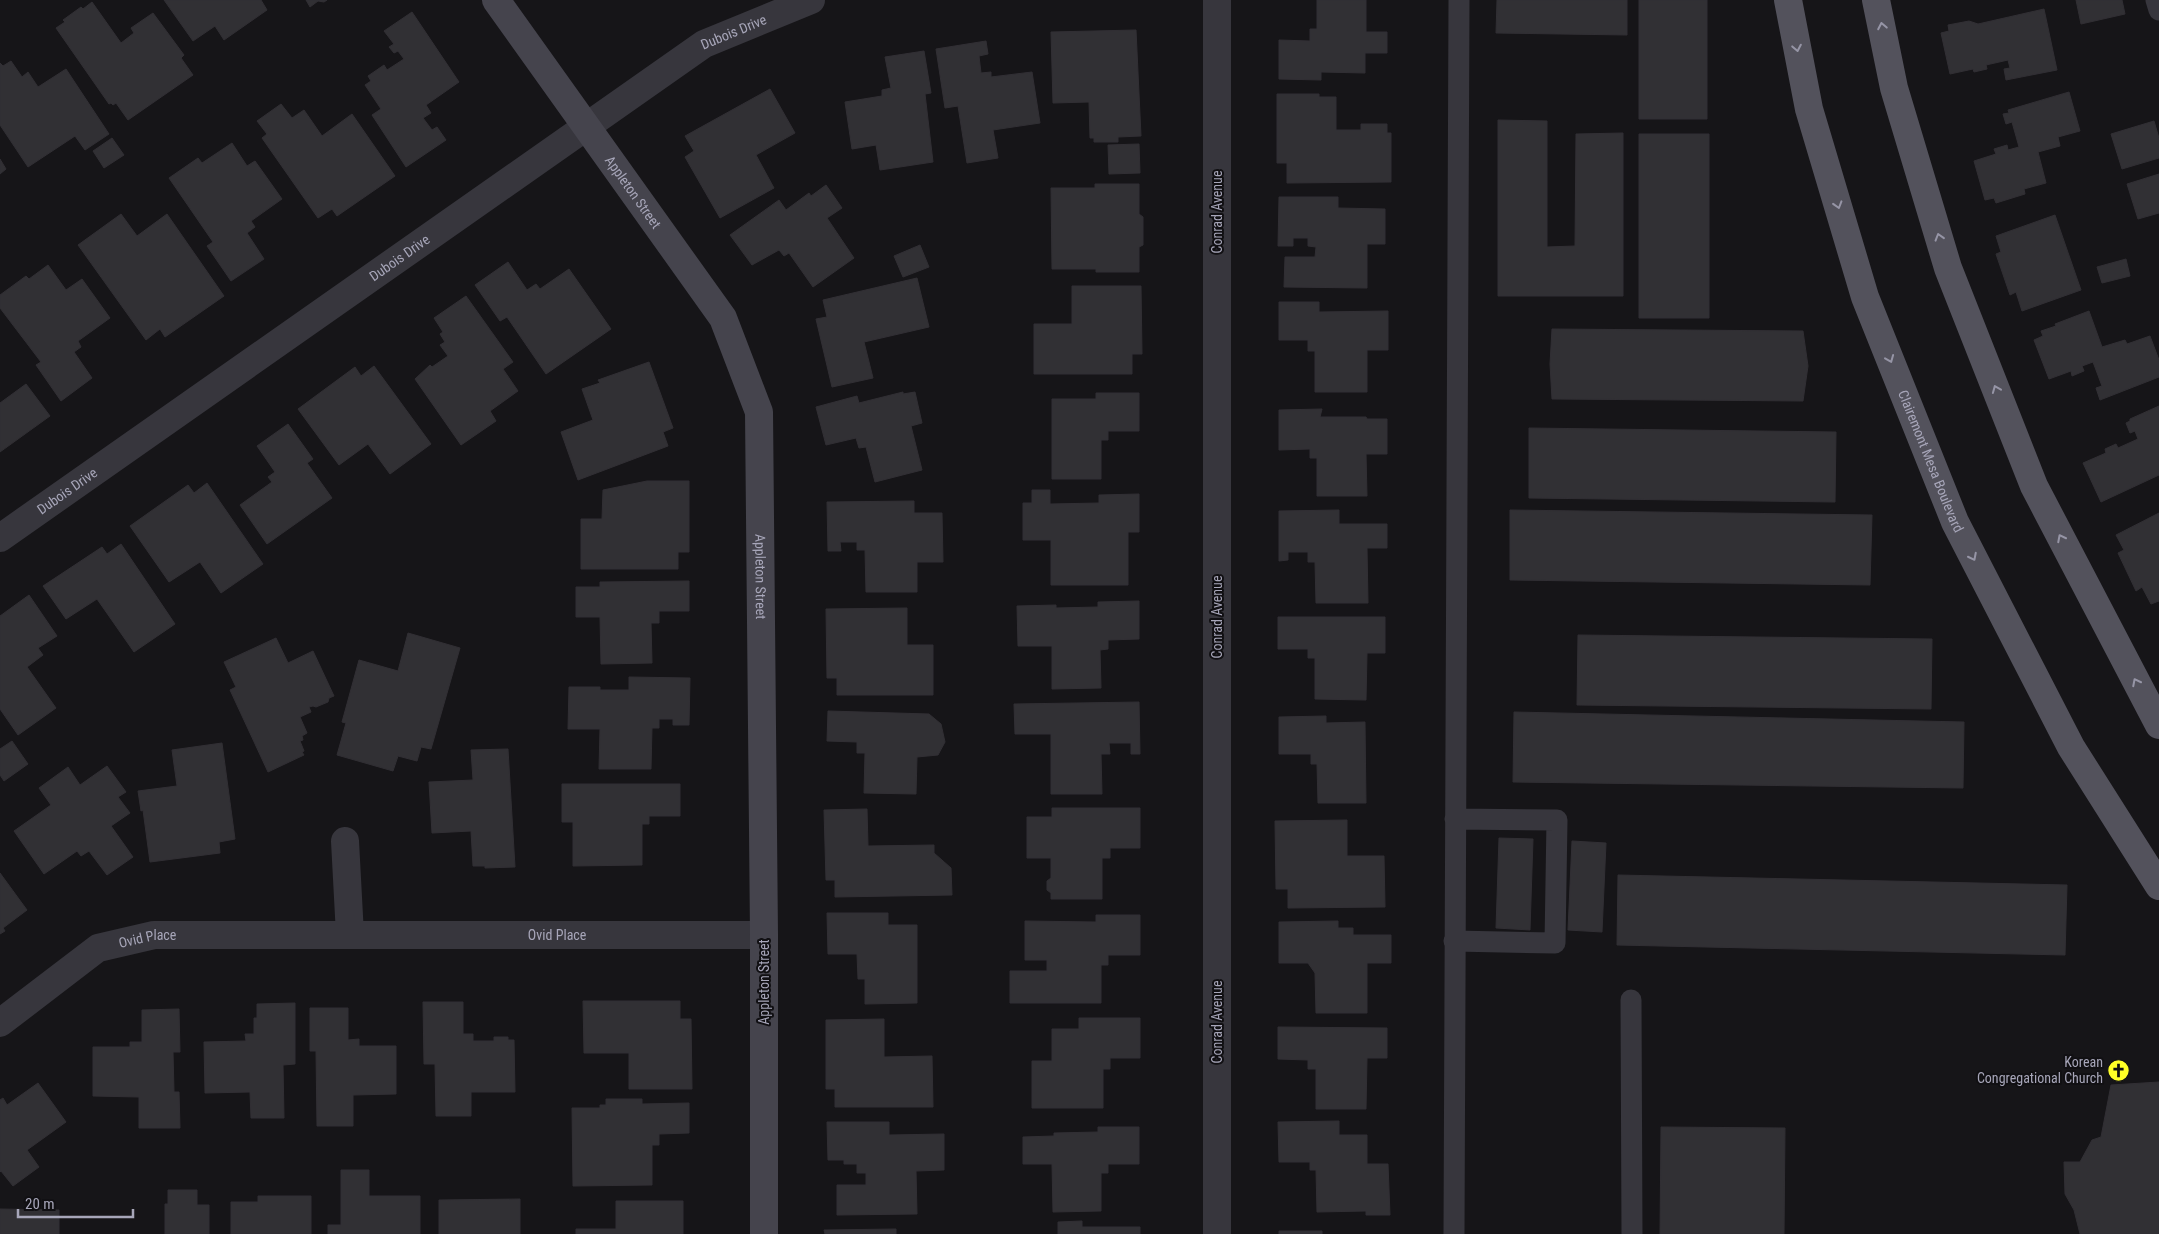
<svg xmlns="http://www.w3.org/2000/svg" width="2159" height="1234" viewBox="0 0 2159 1234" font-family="'Roboto Condensed',sans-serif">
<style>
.building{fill:#313034;stroke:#312f34}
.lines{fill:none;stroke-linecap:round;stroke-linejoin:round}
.lane{stroke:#37363d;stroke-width:21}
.street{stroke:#37363d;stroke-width:28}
.secondary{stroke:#45444d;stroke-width:28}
.primary{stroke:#53525c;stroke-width:28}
.oneway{stroke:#9695a6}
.labels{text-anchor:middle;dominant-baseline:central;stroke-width:4;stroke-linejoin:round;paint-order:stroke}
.street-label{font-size:14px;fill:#a7a6b9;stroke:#111013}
.poi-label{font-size:14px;fill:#a7a6b9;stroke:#111013;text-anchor:end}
</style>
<rect width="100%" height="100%" fill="#161518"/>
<!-- building -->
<path class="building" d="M 164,0 L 261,0 L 267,10 L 224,40 L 215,26 L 193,41 Z
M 306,0 L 327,0 L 324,2 L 318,1 L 310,7 Z
M 1317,0 L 1366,0 L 1366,32 L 1387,32 L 1387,53 L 1365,53 L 1365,73 L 1321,72 L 1321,80 L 1279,79 L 1279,40 L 1310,41 L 1310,29 L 1317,29 Z
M 1497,0 L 1627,0 L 1627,35 L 1496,33 Z
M 1639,0 L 1707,0 L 1707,119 L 1639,119 Z
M 2076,0 L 2122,0 L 2125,14 L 2081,24 Z
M 92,2 L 121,43 L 134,33 L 131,28 L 153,13 L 184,55 L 181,58 L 193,75 L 128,120 L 116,103 L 113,105 L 111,103 L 109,104 L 56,28 L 65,22 L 63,20 L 81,7 L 83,9 Z
M 2044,9 L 2057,70 L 2006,80 L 2004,69 L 2010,68 L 2008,60 L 1986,65 L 1987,69 L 1974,72 L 1973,69 L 1950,74 L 1941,33 L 1949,31 L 1948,25 L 1969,21 L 1978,24 Z
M 412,12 L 459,82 L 426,105 L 431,113 L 423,118 L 432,130 L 437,127 L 446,140 L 406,167 L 372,115 L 381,109 L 365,85 L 371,81 L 368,76 L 384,65 L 387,70 L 404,59 L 398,51 L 394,53 L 389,47 L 394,44 L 384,31 Z
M 1136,30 L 1141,136 L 1118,137 L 1118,142 L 1094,142 L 1094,138 L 1090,138 L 1089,102 L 1053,103 L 1051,32 Z
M 986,41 L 988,54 L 979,56 L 981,73 L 991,72 L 991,77 L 1032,72 L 1040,123 L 993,130 L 998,158 L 967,163 L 958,106 L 945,108 L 936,49 Z
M 924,51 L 931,93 L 925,94 L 933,162 L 880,170 L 876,145 L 852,149 L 845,102 L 882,96 L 882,90 L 891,88 L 885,57 Z
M 11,61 L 22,77 L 28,72 L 38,87 L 66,69 L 109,134 L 85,150 L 75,136 L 28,167 L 0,125 L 0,63 L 3,66 Z
M 770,89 L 795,133 L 756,155 L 774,188 L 720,218 L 685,157 L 694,151 L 685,136 Z
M 2069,92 L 2080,131 L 2058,137 L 2060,146 L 2038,152 L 2046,183 L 2024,189 L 2025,194 L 1996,203 L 1994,198 L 1985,200 L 1974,161 L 1996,154 L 1994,149 L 2007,145 L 2008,150 L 2019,147 L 2012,122 L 2006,124 L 2003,114 L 2009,113 L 2008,110 Z
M 1277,94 L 1319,94 L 1319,97 L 1336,97 L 1336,130 L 1361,130 L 1361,124 L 1387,124 L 1387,133 L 1391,133 L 1391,182 L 1287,183 L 1287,163 L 1277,163 Z
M 281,104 L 292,118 L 304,110 L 322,136 L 352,114 L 395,176 L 337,216 L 332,209 L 318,218 L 262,138 L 267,134 L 257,121 Z
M 1498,120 L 1547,121 L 1547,247 L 1575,246 L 1576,134 L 1623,133 L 1623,296 L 1498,296 Z
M 2154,121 L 2159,138 L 2159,158 L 2122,169 L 2111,134 Z
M 1639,134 L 1709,134 L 1709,318 L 1639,318 Z
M 112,138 L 124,155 L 104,168 L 93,151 Z
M 232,143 L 247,166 L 255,161 L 282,199 L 251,221 L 255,227 L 247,233 L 264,259 L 231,281 L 207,246 L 213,242 L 169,178 L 198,158 L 202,163 Z
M 1139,144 L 1140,173 L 1109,174 L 1108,145 Z
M 0,159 L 6,169 L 0,174 Z
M 2159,174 L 2159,213 L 2138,219 L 2127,184 Z
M 1095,184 L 1139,184 L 1139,214 L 1143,217 L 1143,245 L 1139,247 L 1139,272 L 1096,272 L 1096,269 L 1052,269 L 1051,188 L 1095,188 Z
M 826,185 L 842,208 L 827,218 L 854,258 L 813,287 L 789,253 L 784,256 L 779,250 L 752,265 L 730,235 L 779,200 L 786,210 L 809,193 L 811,196 Z
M 1279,197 L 1338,197 L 1338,208 L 1385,209 L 1385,244 L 1367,244 L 1367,288 L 1284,287 L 1285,257 L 1315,257 L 1316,247 L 1308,246 L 1308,238 L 1293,238 L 1293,246 L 1278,246 Z
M 121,214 L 137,236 L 167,214 L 224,296 L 165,337 L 160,329 L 146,340 L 78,245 Z
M 2055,215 L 2081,290 L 2022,311 L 2016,292 L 2010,295 L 1996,254 L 2001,252 L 1996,236 Z
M 920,245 L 929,267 L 903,277 L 894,256 Z
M 2126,259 L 2130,276 L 2102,283 L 2097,267 Z
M 508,262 L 527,290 L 536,284 L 540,289 L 569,269 L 611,329 L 546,374 L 507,317 L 500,321 L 475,285 Z
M 48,265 L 66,290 L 82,279 L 110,318 L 78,341 L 81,347 L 74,352 L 92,378 L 61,401 L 36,365 L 41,362 L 0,308 L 0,295 L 26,276 L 29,279 Z
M 917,278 L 929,327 L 864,342 L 873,378 L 832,387 L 816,319 L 827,317 L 823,300 Z
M 1072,286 L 1141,286 L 1142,354 L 1132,354 L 1132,374 L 1034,374 L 1034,324 L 1072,324 Z
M 466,296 L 513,362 L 503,369 L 518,391 L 490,411 L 496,421 L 461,445 L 415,379 L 430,365 L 432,367 L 448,356 L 440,345 L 445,342 L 440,334 L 443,332 L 434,318 Z
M 1279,302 L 1319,302 L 1319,312 L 1388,311 L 1388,350 L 1367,350 L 1367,392 L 1315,392 L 1315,351 L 1308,351 L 1308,340 L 1279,340 Z
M 2089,311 L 2102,347 L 2125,340 L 2127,344 L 2150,336 L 2159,360 L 2159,377 L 2100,400 L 2096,388 L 2102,386 L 2093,362 L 2082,366 L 2084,371 L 2072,376 L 2071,371 L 2049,379 L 2034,340 L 2043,336 L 2041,331 L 2056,326 L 2055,324 Z
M 1552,329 L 1803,331 L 1808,366 L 1803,401 L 1552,399 L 1550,364 Z
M 649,362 L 673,428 L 663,432 L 668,446 L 578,480 L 561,432 L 593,420 L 582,389 L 600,383 L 598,380 Z
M 374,366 L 431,444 L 390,474 L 368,444 L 339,465 L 298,409 L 355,367 L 361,376 Z
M 26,384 L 50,416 L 0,452 L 0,403 Z
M 903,392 L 903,394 L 915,392 L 922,423 L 911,426 L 922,470 L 875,482 L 866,447 L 859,448 L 856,438 L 826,445 L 816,407 L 857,396 L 859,403 Z
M 1096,393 L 1139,393 L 1139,431 L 1108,431 L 1108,440 L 1101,440 L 1101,479 L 1052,479 L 1052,399 L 1096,399 Z
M 2159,406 L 2159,475 L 2101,502 L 2083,463 L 2106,453 L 2105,449 L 2116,444 L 2118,448 L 2138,439 L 2135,431 L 2130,433 L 2126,423 L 2130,421 L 2130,419 Z
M 1322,409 L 1320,417 L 1366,417 L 1367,419 L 1387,419 L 1387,454 L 1366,454 L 1367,496 L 1317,496 L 1317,458 L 1310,458 L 1310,449 L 1279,450 L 1279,410 Z
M 288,424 L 313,459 L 307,463 L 332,498 L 267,544 L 240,505 L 272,482 L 268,477 L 275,472 L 257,446 Z
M 1529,428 L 1836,432 L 1835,502 L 1529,498 Z
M 647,481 L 689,481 L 689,552 L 678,552 L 678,569 L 581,569 L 581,519 L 602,519 L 603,490 Z
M 207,483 L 263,564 L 221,593 L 200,562 L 169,582 L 130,526 L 188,485 L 194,493 Z
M 1032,490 L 1050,490 L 1050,504 L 1099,503 L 1099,495 L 1139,494 L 1139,532 L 1128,532 L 1128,585 L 1051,585 L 1051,540 L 1023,540 L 1023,503 L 1032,503 Z
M 914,501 L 914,513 L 942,513 L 943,562 L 917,562 L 917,592 L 866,592 L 865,550 L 857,550 L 857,542 L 840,542 L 841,551 L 828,551 L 827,502 Z
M 1339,510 L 1339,524 L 1387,524 L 1387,548 L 1367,548 L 1368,603 L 1316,603 L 1315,562 L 1308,562 L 1308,552 L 1288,552 L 1288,560 L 1279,561 L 1279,511 Z
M 1510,510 L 1872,515 L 1870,585 L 1510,580 Z
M 2159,513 L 2159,601 L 2151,604 L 2142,587 L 2136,591 L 2118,553 L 2124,550 L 2116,535 Z
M 121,544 L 175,624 L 134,652 L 97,599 L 66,619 L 43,586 L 102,547 L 107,554 Z
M 689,581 L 689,611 L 659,611 L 659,623 L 651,623 L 652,663 L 601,664 L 600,617 L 576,617 L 576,587 L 600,587 L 600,582 Z
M 29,595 L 57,636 L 38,648 L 43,655 L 27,667 L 56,708 L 18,735 L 0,709 L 0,616 Z
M 1139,601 L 1139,639 L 1108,640 L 1108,649 L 1100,650 L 1101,688 L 1052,689 L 1052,646 L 1018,646 L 1017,606 L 1056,605 L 1056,608 L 1098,607 L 1098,602 Z
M 907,608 L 907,645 L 933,645 L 933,695 L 837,695 L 837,678 L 827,678 L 826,609 Z
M 1278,617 L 1385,617 L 1385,653 L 1367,653 L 1366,700 L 1315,699 L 1315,658 L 1308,658 L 1308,649 L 1278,649 Z
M 408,633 L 460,648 L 431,749 L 421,747 L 417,761 L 398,756 L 393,771 L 337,755 L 346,723 L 342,722 L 359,660 L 398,671 Z
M 1578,635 L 1932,639 L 1931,709 L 1577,705 Z
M 276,638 L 288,663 L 313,651 L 334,696 L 329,698 L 328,702 L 316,707 L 313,706 L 309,707 L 311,712 L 300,717 L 307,733 L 302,736 L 303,740 L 300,741 L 304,751 L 302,752 L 304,755 L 268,772 L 230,690 L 236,687 L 224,662 Z
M 629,677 L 690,678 L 689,725 L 673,725 L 673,719 L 659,719 L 659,728 L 652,728 L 651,769 L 599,769 L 600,729 L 568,729 L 569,687 L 600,687 L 600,690 L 629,690 Z
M 1139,702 L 1140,754 L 1131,754 L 1131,743 L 1109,743 L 1110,754 L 1101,754 L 1102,794 L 1051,794 L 1051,734 L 1015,734 L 1014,704 Z
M 828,711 L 929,714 L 941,724 L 945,742 L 938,755 L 917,757 L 916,794 L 864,793 L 865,753 L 857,753 L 857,742 L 827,741 Z
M 1514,712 L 1964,722 L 1963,788 L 1513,782 Z
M 1326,716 L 1326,723 L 1365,722 L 1366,803 L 1318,803 L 1317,764 L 1311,764 L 1311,754 L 1279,754 L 1279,717 Z
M 12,741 L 28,764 L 4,781 L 0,775 L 0,749 Z
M 222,743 L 235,839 L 219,842 L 220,853 L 150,862 L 143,810 L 141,811 L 138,791 L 177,786 L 172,750 Z
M 508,749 L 515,867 L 485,868 L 485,866 L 473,866 L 471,831 L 432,833 L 429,782 L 473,780 L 471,750 Z
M 107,766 L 126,792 L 118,797 L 130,813 L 111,826 L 133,857 L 107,875 L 89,851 L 81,856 L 77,851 L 44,874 L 14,831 L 51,805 L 39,788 L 68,767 L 80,785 Z
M 562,784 L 680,784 L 680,816 L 649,816 L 649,824 L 642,824 L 642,865 L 573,866 L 573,822 L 562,822 Z
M 1052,808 L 1140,808 L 1140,848 L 1110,848 L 1110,858 L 1102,858 L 1102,899 L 1051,899 L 1051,893 L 1047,890 L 1047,881 L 1051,878 L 1051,858 L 1027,858 L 1027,817 L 1052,817 Z
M 867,809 L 868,846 L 934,845 L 934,853 L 951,868 L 952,895 L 835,897 L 835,880 L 826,880 L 824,810 Z
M 1347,820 L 1347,856 L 1384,856 L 1385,907 L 1288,908 L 1288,889 L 1276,889 L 1275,821 Z
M 1499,838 L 1533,839 L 1530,930 L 1496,928 Z
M 1572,841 L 1606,843 L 1602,932 L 1568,930 Z
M 0,873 L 27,910 L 3,928 L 5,931 L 0,934 Z
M 1618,875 L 2067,885 L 2065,955 L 1617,945 Z
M 827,913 L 888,913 L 888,925 L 917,925 L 917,1003 L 865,1004 L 865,979 L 858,979 L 857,954 L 828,954 Z
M 1096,915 L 1140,915 L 1140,955 L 1108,955 L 1108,965 L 1101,965 L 1101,1003 L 1010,1003 L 1010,971 L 1047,971 L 1047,960 L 1025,960 L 1025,921 L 1096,922 Z
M 1338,921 L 1338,928 L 1353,928 L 1353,935 L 1391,935 L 1391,963 L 1367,963 L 1367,1013 L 1316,1013 L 1315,973 L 1308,963 L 1279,963 L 1279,922 Z
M 583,1001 L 680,1001 L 680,1019 L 691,1019 L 692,1089 L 629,1089 L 629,1053 L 584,1053 Z
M 423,1002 L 463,1002 L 463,1034 L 473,1034 L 473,1041 L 494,1041 L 494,1037 L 508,1037 L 508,1040 L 514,1040 L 515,1092 L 471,1092 L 471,1116 L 436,1116 L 435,1064 L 424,1064 Z
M 295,1003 L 295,1064 L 283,1065 L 284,1118 L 251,1118 L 250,1092 L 205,1093 L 204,1042 L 246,1041 L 245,1034 L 254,1034 L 254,1018 L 257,1018 L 257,1004 Z
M 310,1008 L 348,1008 L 348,1040 L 359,1039 L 359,1046 L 396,1046 L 396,1094 L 353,1095 L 353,1126 L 317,1126 L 316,1051 L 310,1051 Z
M 179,1009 L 180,1052 L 173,1052 L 174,1092 L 179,1092 L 180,1128 L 139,1128 L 139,1097 L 93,1096 L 93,1047 L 130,1047 L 130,1042 L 142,1042 L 142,1010 Z
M 1079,1018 L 1140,1018 L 1140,1058 L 1110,1058 L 1110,1069 L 1103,1069 L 1103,1108 L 1032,1108 L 1032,1061 L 1052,1061 L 1052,1029 L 1079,1029 Z
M 884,1019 L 884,1057 L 932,1056 L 933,1107 L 835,1107 L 835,1089 L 826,1089 L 826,1020 Z
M 1278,1027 L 1387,1028 L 1387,1058 L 1367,1058 L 1366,1109 L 1316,1109 L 1316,1069 L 1308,1069 L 1308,1060 L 1278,1059 Z
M 2159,1082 L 2159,1234 L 2080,1234 L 2074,1210 L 2065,1194 L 2064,1162 L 2080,1162 L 2092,1140 L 2101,1137 L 2111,1085 Z
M 38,1083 L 66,1122 L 27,1150 L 39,1167 L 13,1186 L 1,1171 L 0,1172 L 0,1100 L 3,1098 L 7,1105 Z
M 606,1099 L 642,1099 L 642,1104 L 689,1103 L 689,1133 L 659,1134 L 659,1145 L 652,1145 L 652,1185 L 573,1186 L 572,1108 L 600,1108 L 600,1105 L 606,1105 Z
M 1339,1121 L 1339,1135 L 1367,1135 L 1367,1164 L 1388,1164 L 1390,1215 L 1366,1215 L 1366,1211 L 1317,1212 L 1316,1170 L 1310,1170 L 1310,1162 L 1279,1162 L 1278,1122 Z
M 827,1122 L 889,1122 L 889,1135 L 944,1134 L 944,1170 L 916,1171 L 917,1214 L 837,1215 L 837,1185 L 866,1185 L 866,1173 L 857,1173 L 857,1164 L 844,1164 L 844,1160 L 828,1160 Z
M 1098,1127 L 1139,1127 L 1139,1164 L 1108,1164 L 1108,1173 L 1101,1173 L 1101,1211 L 1053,1212 L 1052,1164 L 1023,1164 L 1023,1137 L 1054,1136 L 1054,1133 L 1098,1132 Z
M 1661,1127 L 1785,1128 L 1784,1234 L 1660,1234 Z
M 341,1170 L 369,1170 L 369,1196 L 420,1196 L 420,1234 L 328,1234 L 328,1225 L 341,1225 Z
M 168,1190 L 197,1190 L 197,1205 L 209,1205 L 209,1234 L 165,1234 L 165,1204 L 168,1204 Z
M 258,1196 L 311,1196 L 311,1234 L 231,1234 L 231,1202 L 258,1202 Z
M 520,1199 L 520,1234 L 439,1234 L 439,1200 Z
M 616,1201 L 683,1201 L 683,1234 L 576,1234 L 576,1229 L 616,1229 Z
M 0,1209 L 59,1210 L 59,1234 L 0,1234 Z
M 1082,1221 L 1082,1227 L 1140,1227 L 1140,1234 L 1058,1234 L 1058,1222 Z
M 896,1229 L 896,1234 L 825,1234 L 824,1230 Z
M 1279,1231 L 1322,1231 L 1322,1234 L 1279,1234 Z"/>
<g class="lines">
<!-- lane -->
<path class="lane" d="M 2156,0 L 2159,10
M 1454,941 L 1555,943 L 1557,820 L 1455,819
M 1631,1000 L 1632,1234
M 1454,1234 L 1459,0"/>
<!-- street -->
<g class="street">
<path d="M 1217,0 L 1217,1234"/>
<path id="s1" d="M 0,538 L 704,44 L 811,0"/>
<path d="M 345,841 L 350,935"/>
<path id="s2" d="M 0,1023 L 98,948 L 154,935 L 764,935"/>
</g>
<!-- secondary -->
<path class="secondary" id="s3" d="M 496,0 L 723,318 L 759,412 L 764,935 L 764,1234"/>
<!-- primary -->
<g class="primary">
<path id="s4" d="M 1788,0 L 1809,109 L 1865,297 L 1955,522 L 2071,747 L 2159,886"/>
<path d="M 1876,0 L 1894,88 L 1948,268 L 2034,486 L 2159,725"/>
</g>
</g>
<!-- one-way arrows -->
<defs><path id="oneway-chevron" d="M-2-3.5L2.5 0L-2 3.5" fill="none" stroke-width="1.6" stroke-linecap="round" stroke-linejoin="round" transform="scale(1.25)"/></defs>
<g class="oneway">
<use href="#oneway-chevron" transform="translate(1882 26) rotate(-101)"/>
<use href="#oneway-chevron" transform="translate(1797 48) rotate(79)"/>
<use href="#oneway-chevron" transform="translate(1838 205) rotate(73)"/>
<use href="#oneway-chevron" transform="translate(1939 237) rotate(-107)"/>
<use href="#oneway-chevron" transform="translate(1890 359) rotate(68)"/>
<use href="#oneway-chevron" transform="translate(1996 389) rotate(-112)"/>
<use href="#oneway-chevron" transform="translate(2061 538) rotate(-117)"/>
<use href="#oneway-chevron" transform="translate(1973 557) rotate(63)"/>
<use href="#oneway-chevron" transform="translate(2136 682) rotate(-117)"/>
</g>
<!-- icons -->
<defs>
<symbol id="church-disc" viewBox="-11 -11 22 22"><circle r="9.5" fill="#ffff26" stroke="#111013"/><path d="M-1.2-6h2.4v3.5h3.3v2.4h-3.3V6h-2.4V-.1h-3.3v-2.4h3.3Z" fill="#111"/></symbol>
</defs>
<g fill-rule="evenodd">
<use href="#church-disc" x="2106" y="1058" width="25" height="25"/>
</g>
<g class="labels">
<!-- street labels -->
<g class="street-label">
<text stroke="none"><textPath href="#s1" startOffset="892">Dubois Drive</textPath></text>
<text stroke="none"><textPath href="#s3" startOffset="236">Appleton Street</textPath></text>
<text transform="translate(1217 212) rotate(-90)">Conrad Avenue</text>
<text stroke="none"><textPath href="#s1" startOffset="488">Dubois Drive</textPath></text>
<text stroke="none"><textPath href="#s4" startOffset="484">Clairemont Mesa Boulevard</textPath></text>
<text stroke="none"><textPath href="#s1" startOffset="82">Dubois Drive</textPath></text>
<text stroke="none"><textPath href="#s3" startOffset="656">Appleton Street</textPath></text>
<text transform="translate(1217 617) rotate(-90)">Conrad Avenue</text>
<text stroke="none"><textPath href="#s2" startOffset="584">Ovid Place</textPath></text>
<text stroke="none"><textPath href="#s2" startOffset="174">Ovid Place</textPath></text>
<text transform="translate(764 982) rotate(-90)">Appleton Street</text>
<text transform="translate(1217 1022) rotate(-90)">Conrad Avenue</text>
</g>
<!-- poi labels -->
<g class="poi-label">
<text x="2103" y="1062">Korean<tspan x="2103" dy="16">Congregational Church</tspan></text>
</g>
</g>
<!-- scale -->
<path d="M18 1209v8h115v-8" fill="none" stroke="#a7a6b9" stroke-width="2.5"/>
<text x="25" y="1209" font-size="15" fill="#a7a6b9" stroke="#111013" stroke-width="4" paint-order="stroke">20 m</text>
</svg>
